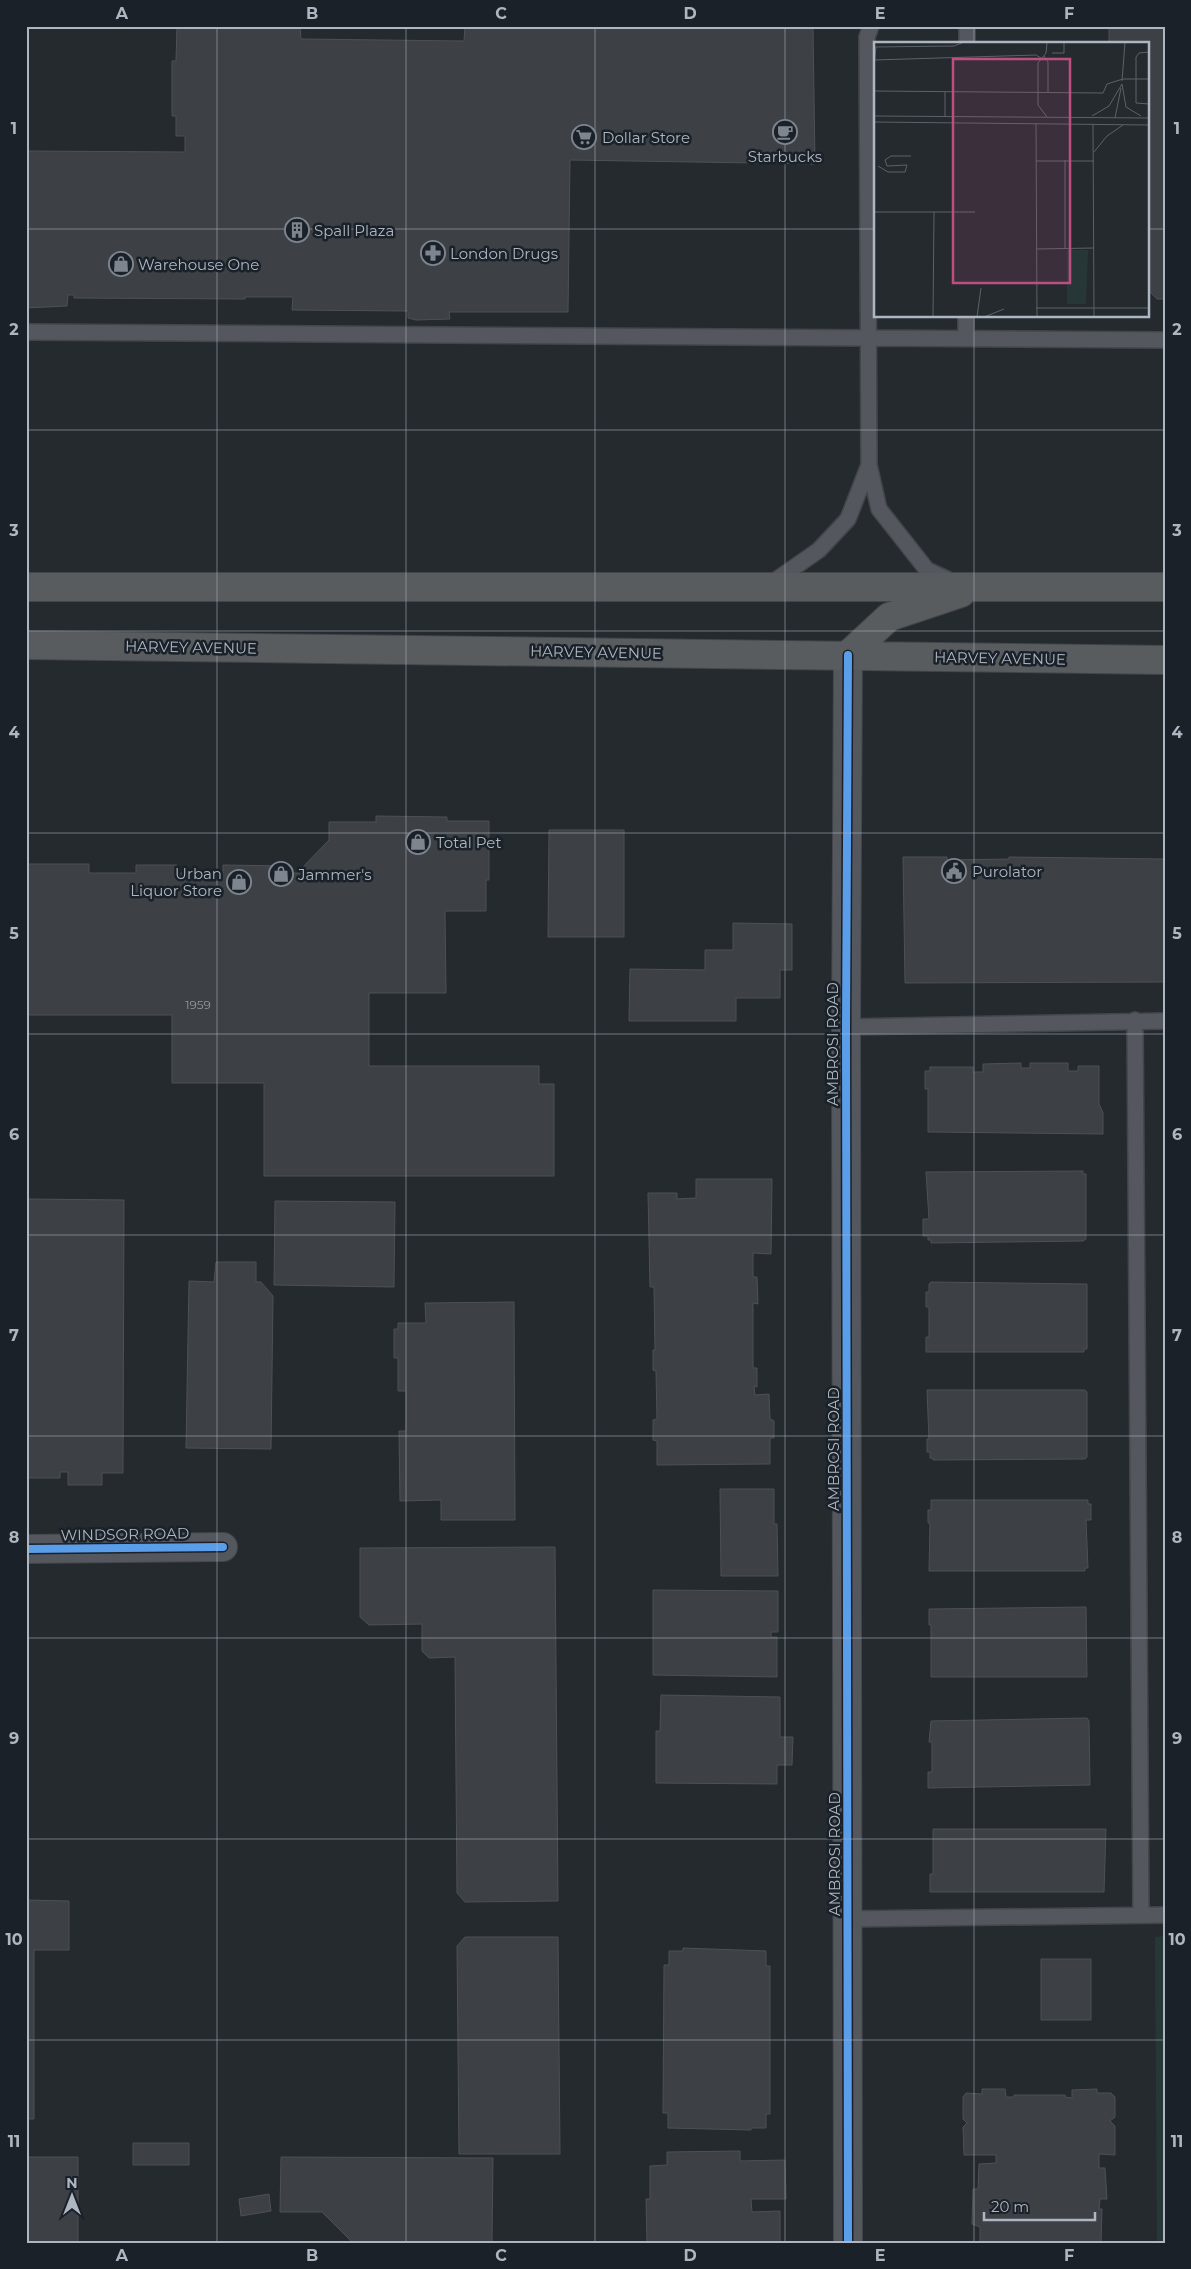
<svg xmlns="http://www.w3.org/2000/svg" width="1191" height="2269" viewBox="0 0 1191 2269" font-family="Montserrat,sans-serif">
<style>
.green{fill:#273737}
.building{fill:#3d4146;stroke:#4d5157}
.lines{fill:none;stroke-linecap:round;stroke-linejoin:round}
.lane-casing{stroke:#42464a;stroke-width:18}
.street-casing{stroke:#42464a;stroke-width:30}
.highway-casing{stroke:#42464b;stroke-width:30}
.lane{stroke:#54585e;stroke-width:15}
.street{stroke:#54585e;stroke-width:28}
.highway{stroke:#595c5f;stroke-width:28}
.cycleway-casing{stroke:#1a2129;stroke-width:11}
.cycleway{stroke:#5a9eea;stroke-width:8}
.grid{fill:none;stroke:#aeb6c1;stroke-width:1;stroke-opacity:0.55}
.labels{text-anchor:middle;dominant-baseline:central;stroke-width:5;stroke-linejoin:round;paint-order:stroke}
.number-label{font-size:12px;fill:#9299a2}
.poi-label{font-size:15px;fill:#aeb6c1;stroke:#1a2129;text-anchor:start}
.street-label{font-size:15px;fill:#aeb6c1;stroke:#1a2129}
.inset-road{fill:none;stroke:#5c6269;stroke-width:1}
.view{fill:#bb4f7f;fill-opacity:0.15;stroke:#bb4f7f;stroke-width:2.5}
.inset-edge{fill:none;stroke:#aeb6c1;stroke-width:2.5}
.neatline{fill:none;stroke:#aeb6c1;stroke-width:2}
.grid-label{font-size:16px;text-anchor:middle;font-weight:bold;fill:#aeb6c1}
</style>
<rect width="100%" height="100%" fill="#252a2f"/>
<!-- green -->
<path class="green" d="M 1165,1936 L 1165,2243 L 1157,2243 L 1155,1937 Z"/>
<!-- building -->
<path class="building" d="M 177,26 L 300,26 L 301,39 L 464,41 L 465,26 L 813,28 L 815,164 L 570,160 L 568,312 L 449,312 L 450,319 L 416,320 L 408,318 L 408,311 L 292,310 L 293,297 L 245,297 L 245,299 L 74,298 L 74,295 L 68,295 L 67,306 L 26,308 L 26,151 L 185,152 L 185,136 L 176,136 L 176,116 L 172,116 L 172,61 L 176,61 Z
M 1109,26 L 1165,26 L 1165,299 L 1157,299 L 1147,289 L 1147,44 L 1109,44 Z
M 376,816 L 447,817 L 447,821 L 489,821 L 489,880 L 486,880 L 486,911 L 445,911 L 446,993 L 369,993 L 369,1066 L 539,1066 L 539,1084 L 554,1084 L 554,1176 L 264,1176 L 264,1083 L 172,1083 L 172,1015 L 26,1015 L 26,874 L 28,874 L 28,864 L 89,864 L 89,873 L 136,873 L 136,865 L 177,865 L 177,873 L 223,873 L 223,865 L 286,866 L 286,873 L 303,873 L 300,870 L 329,840 L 329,822 L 376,822 Z
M 549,830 L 624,830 L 624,937 L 548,937 Z
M 903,857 L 947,857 L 947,860 L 1009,859 L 1009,857 L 1165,859 L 1165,982 L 905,983 Z
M 733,923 L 792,924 L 792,970 L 780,970 L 780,998 L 736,998 L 736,1021 L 629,1021 L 630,969 L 705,970 L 705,950 L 733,950 Z
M 1021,1063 L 1021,1068 L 1030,1068 L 1030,1063 L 1068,1063 L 1068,1071 L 1078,1071 L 1078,1066 L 1099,1066 L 1099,1104 L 1103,1113 L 1103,1134 L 928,1132 L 928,1089 L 925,1089 L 925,1071 L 930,1071 L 930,1067 L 973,1067 L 973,1072 L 983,1072 L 983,1064 Z
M 1083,1171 L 1083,1174 L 1086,1174 L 1086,1239 L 1083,1241 L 931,1243 L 931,1240 L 928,1240 L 928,1236 L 923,1236 L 923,1219 L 929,1219 L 926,1172 Z
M 696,1179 L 772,1179 L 771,1254 L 753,1253 L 753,1277 L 757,1277 L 758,1304 L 753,1303 L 753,1368 L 757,1368 L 757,1387 L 754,1386 L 755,1395 L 769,1394 L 770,1419 L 774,1421 L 774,1438 L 770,1438 L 770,1464 L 657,1465 L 657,1441 L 653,1440 L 653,1420 L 657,1419 L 656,1371 L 653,1370 L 653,1350 L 655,1350 L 654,1287 L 650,1287 L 648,1193 L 677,1193 L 677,1199 L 696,1198 Z
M 26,1199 L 124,1200 L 123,1473 L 102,1473 L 102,1485 L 68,1485 L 68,1472 L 60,1472 L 60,1478 L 26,1478 Z
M 275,1201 L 395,1202 L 394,1287 L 274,1285 Z
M 216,1262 L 256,1262 L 256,1282 L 261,1282 L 273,1296 L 271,1449 L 186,1448 L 189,1281 L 214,1282 Z
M 931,1282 L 1087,1284 L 1087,1349 L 1084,1349 L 1084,1352 L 926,1352 L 926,1337 L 929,1337 L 929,1307 L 926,1307 L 926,1292 L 929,1292 L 929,1284 Z
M 514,1302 L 515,1520 L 441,1520 L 441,1500 L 400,1501 L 399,1431 L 406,1431 L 406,1391 L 398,1391 L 398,1358 L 394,1358 L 394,1329 L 398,1329 L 398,1323 L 426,1323 L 425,1303 Z
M 927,1390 L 1085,1390 L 1087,1392 L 1087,1457 L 1085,1459 L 933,1460 L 933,1458 L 930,1458 L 930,1452 L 927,1452 L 927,1439 L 929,1439 Z
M 720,1489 L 774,1489 L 774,1524 L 777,1524 L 778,1576 L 721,1576 Z
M 931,1500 L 1088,1500 L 1088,1504 L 1091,1504 L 1091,1520 L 1086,1520 L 1088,1568 L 1085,1568 L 1085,1571 L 929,1571 L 930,1523 L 928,1523 L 928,1510 L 931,1510 Z
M 555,1547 L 558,1901 L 465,1902 L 457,1893 L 455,1657 L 429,1658 L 422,1651 L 422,1624 L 369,1625 L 360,1617 L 360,1548 Z
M 653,1590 L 778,1591 L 778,1632 L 771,1632 L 771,1637 L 777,1637 L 777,1677 L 653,1675 Z
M 1086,1607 L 1087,1677 L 931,1677 L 931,1625 L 929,1625 L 929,1609 Z
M 661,1695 L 780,1697 L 780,1737 L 793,1737 L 792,1765 L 777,1765 L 777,1784 L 656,1783 L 656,1731 L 660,1731 Z
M 1087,1718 L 1089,1721 L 1090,1785 L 928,1788 L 928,1772 L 932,1772 L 932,1742 L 929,1742 L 931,1721 Z
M 933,1829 L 1106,1829 L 1104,1892 L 930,1892 L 930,1874 L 933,1874 Z
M 26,1900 L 69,1901 L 69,1950 L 34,1950 L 34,2119 L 26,2119 Z
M 465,1937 L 558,1937 L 560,2154 L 459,2154 L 457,1946 Z
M 683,1948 L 766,1951 L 766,1966 L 770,1966 L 770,2114 L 766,2114 L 766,2128 L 751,2128 L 751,2130 L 668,2128 L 668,2113 L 663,2113 L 664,1965 L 669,1965 L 669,1951 L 683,1951 Z
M 1041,1959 L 1091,1959 L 1091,2020 L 1041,2020 Z
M 982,2089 L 1005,2089 L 1006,2097 L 1014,2097 L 1014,2095 L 1065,2095 L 1065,2097 L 1072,2098 L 1072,2090 L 1097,2089 L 1097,2093 L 1111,2093 L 1115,2097 L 1115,2117 L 1110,2121 L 1115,2126 L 1115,2155 L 1099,2154 L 1099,2168 L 1105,2168 L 1107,2199 L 1100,2199 L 1099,2209 L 1102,2209 L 1101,2243 L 980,2243 L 980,2227 L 972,2224 L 973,2189 L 978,2189 L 979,2164 L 996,2163 L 996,2155 L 964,2155 L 963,2127 L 967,2123 L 963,2119 L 963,2097 L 966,2093 L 982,2094 Z
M 133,2143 L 189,2143 L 189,2165 L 133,2165 Z
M 740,2151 L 740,2161 L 785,2160 L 786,2199 L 751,2199 L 752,2212 L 780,2211 L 780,2243 L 647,2243 L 646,2199 L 650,2199 L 650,2166 L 667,2165 L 667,2152 Z
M 26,2157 L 78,2157 L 78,2243 L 26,2243 Z
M 281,2157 L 493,2158 L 492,2243 L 353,2243 L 322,2212 L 280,2212 Z
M 269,2194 L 271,2211 L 241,2216 L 239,2199 Z"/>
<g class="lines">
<defs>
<path id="lane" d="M 871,26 L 867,37 L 869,465 L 879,509 L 927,570 L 951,581
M 967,44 L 967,26
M 26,332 L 1165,340
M 966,338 L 966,316
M 769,585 L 819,550 L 848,519 L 869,465
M 1135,1020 L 1141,1915
M 846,1027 L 1165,1021
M 848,1919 L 1165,1915"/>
<path id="street" d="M 848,655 L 846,1027 L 848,2243
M 26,1549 L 223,1547"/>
<path id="highway" d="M 26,587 L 1165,587
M 26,645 L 1165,660
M 848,655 L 889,617 L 961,593"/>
</defs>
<!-- lane casing -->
<use href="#lane" class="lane-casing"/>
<!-- street casing -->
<use href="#street" class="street-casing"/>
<!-- highway casing -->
<use href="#highway" class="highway-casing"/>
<!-- lane -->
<use href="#lane" class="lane"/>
<!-- street -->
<use href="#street" class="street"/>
<!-- highway -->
<use href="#highway" class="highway"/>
<defs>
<path id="cycleway" d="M 848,655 L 846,1027 L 848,2243
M 26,1549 L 223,1547"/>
</defs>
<!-- cycleway casing -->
<use href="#cycleway" class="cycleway-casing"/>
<!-- cycleway -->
<use href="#cycleway" class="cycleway"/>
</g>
<!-- grid -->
<path class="grid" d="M 217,26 L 217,2243M 406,26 L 406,2243M 595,26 L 595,2243M 785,26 L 785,2243M 974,26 L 974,44M 26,229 L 875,229M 1147,229 L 1165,229M 974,316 L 974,2243M 26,430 L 1165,430M 26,631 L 1165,631M 26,833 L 1165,833M 26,1034 L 1165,1034M 26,1235 L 1165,1235M 26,1436 L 1165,1436M 26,1638 L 1165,1638M 26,1839 L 1165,1839M 26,2040 L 1165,2040"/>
<!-- icons -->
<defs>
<symbol id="cafe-ring" viewBox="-11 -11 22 22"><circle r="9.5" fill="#1a2129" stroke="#7e858e" stroke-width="1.5"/><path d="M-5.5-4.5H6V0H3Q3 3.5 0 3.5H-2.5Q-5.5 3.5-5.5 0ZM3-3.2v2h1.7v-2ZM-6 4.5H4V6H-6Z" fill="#7e858e"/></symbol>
<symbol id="supermarket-ring" viewBox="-11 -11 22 22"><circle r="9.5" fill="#1a2129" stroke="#7e858e" stroke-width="1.5"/><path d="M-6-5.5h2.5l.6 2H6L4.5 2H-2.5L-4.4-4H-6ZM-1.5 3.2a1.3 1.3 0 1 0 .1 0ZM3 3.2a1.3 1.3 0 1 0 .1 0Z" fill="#7e858e"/></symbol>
<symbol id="building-ring" viewBox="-11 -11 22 22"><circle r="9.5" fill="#1a2129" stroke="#7e858e" stroke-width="1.5"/><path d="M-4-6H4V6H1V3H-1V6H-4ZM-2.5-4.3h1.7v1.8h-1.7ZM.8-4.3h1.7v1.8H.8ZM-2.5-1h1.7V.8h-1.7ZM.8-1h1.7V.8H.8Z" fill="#7e858e"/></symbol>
<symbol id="pharmacy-ring" viewBox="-11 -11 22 22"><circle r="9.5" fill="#1a2129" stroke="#7e858e" stroke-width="1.5"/><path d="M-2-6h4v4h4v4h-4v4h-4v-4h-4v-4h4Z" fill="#7e858e"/></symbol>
<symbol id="shop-ring" viewBox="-11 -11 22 22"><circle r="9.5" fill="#1a2129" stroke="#7e858e" stroke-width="1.5"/><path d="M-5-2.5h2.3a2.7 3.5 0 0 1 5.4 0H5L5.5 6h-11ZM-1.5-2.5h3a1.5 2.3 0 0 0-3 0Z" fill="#7e858e"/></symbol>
<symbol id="civic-ring" viewBox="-11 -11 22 22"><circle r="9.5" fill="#1a2129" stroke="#7e858e" stroke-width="1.5"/><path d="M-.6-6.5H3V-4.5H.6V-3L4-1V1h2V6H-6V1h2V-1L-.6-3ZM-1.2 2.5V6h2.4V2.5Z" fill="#7e858e"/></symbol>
</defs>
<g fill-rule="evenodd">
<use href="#cafe-ring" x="771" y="118" width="28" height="28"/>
<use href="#supermarket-ring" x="570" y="123" width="28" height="28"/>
<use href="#building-ring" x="283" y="216" width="28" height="28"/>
<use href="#pharmacy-ring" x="419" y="239" width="28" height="28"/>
<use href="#shop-ring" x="107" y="250" width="28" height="28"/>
<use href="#shop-ring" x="404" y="828" width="28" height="28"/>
<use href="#civic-ring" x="940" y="857" width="28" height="28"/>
<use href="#shop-ring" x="267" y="860" width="28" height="28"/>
<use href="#shop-ring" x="225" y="868" width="28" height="28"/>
</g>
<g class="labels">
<!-- number labels -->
<g class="number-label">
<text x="198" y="1004">1959</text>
</g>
<!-- poi labels -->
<g class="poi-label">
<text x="602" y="137">Dollar Store</text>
<text x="785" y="156" text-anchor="middle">Starbucks</text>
<text x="314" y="230">Spall Plaza</text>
<text x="450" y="253">London Drugs</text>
<text x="138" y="264">Warehouse One</text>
<text x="436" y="842">Total Pet</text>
<text x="972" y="871">Purolator</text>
<text x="222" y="873" text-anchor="end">Urban<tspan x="222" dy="17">Liquor Store</tspan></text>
<text x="298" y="874">Jammer's</text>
</g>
<!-- street labels -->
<g class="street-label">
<text transform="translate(191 647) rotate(1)">HARVEY AVENUE</text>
<text transform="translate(596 652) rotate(1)">HARVEY AVENUE</text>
<text transform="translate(1000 658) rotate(1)">HARVEY AVENUE</text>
<text transform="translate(832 1044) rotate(-90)">AMBROSI ROAD</text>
<text transform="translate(833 1449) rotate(-90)">AMBROSI ROAD</text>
<text transform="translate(125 1534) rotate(-1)">WINDSOR ROAD</text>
<text transform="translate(834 1854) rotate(-90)">AMBROSI ROAD</text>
</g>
</g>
<!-- overview -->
<g transform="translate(874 42)">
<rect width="275" height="275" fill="#252a2f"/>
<path d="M 193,208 L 214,208 L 212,262 L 193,262 Z" fill="#273737"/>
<path class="inset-road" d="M 121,0 L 184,0M 0,5 L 80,4 L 90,0M 275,10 L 265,11 L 262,15 L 262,61 L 275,62M 178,11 L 190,11 L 190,0M 170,14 L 174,20 L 174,51M 0,18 L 162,13 L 167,16M 0,25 L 2,5M 248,39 L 251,0M 248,42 L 252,65 L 267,74M 0,49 L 229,51 L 233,42 L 249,37 L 275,37M 0,74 L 275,76M 218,74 L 235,64 L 248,42M 71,75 L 71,50M 173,75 L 164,63 L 164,21 L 172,11 L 173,1M 241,76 L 247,46M 0,80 L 275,83M 162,82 L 163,275M 219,83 L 220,275M 220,110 L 233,94 L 249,83M 191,118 L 191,206M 162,119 L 220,119M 4,124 L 14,130 L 31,130 L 33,123 L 13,124 L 11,118 L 17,114 L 37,114M 0,170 L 101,170M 162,207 L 220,206M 162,266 L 275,266M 59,275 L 60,170M 103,275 L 107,246M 110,275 L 130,267"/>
<path class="view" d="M 79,17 L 196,17 L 196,241 L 79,241 Z"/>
<rect width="275" height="275" class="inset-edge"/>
</g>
<!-- border -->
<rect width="1191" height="2269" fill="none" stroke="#1a2129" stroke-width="55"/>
<!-- north arrow -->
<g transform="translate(72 2196)" stroke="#1a2129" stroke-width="4" paint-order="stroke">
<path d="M0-4L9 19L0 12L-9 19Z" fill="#aeb6c1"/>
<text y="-8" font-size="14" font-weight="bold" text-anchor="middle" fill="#aeb6c1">N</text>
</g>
<!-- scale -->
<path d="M984 2212v8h111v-8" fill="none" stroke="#aeb6c1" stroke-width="2.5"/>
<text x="991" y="2212" font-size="15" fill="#aeb6c1" stroke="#1a2129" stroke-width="4" paint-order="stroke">20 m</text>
<rect x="28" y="28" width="1136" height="2214" class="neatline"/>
<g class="grid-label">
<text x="122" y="19">A</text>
<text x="312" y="19">B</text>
<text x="501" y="19">C</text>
<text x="690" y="19">D</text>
<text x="880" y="19">E</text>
<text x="1069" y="19">F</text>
<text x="14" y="134">1</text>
<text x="1177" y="134">1</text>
<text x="14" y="335">2</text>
<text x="1177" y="335">2</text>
<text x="14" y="536">3</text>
<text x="1177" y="536">3</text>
<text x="14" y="738">4</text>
<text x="1177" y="738">4</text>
<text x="14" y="939">5</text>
<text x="1177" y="939">5</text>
<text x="14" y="1140">6</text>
<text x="1177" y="1140">6</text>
<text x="14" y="1341">7</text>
<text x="1177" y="1341">7</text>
<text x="14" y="1543">8</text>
<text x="1177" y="1543">8</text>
<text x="14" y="1744">9</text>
<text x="1177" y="1744">9</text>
<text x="14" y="1945">10</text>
<text x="1177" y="1945">10</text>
<text x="14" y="2147">11</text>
<text x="1177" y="2147">11</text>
<text x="122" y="2261">A</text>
<text x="312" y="2261">B</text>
<text x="501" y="2261">C</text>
<text x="690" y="2261">D</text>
<text x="880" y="2261">E</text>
<text x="1069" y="2261">F</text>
</g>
</svg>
